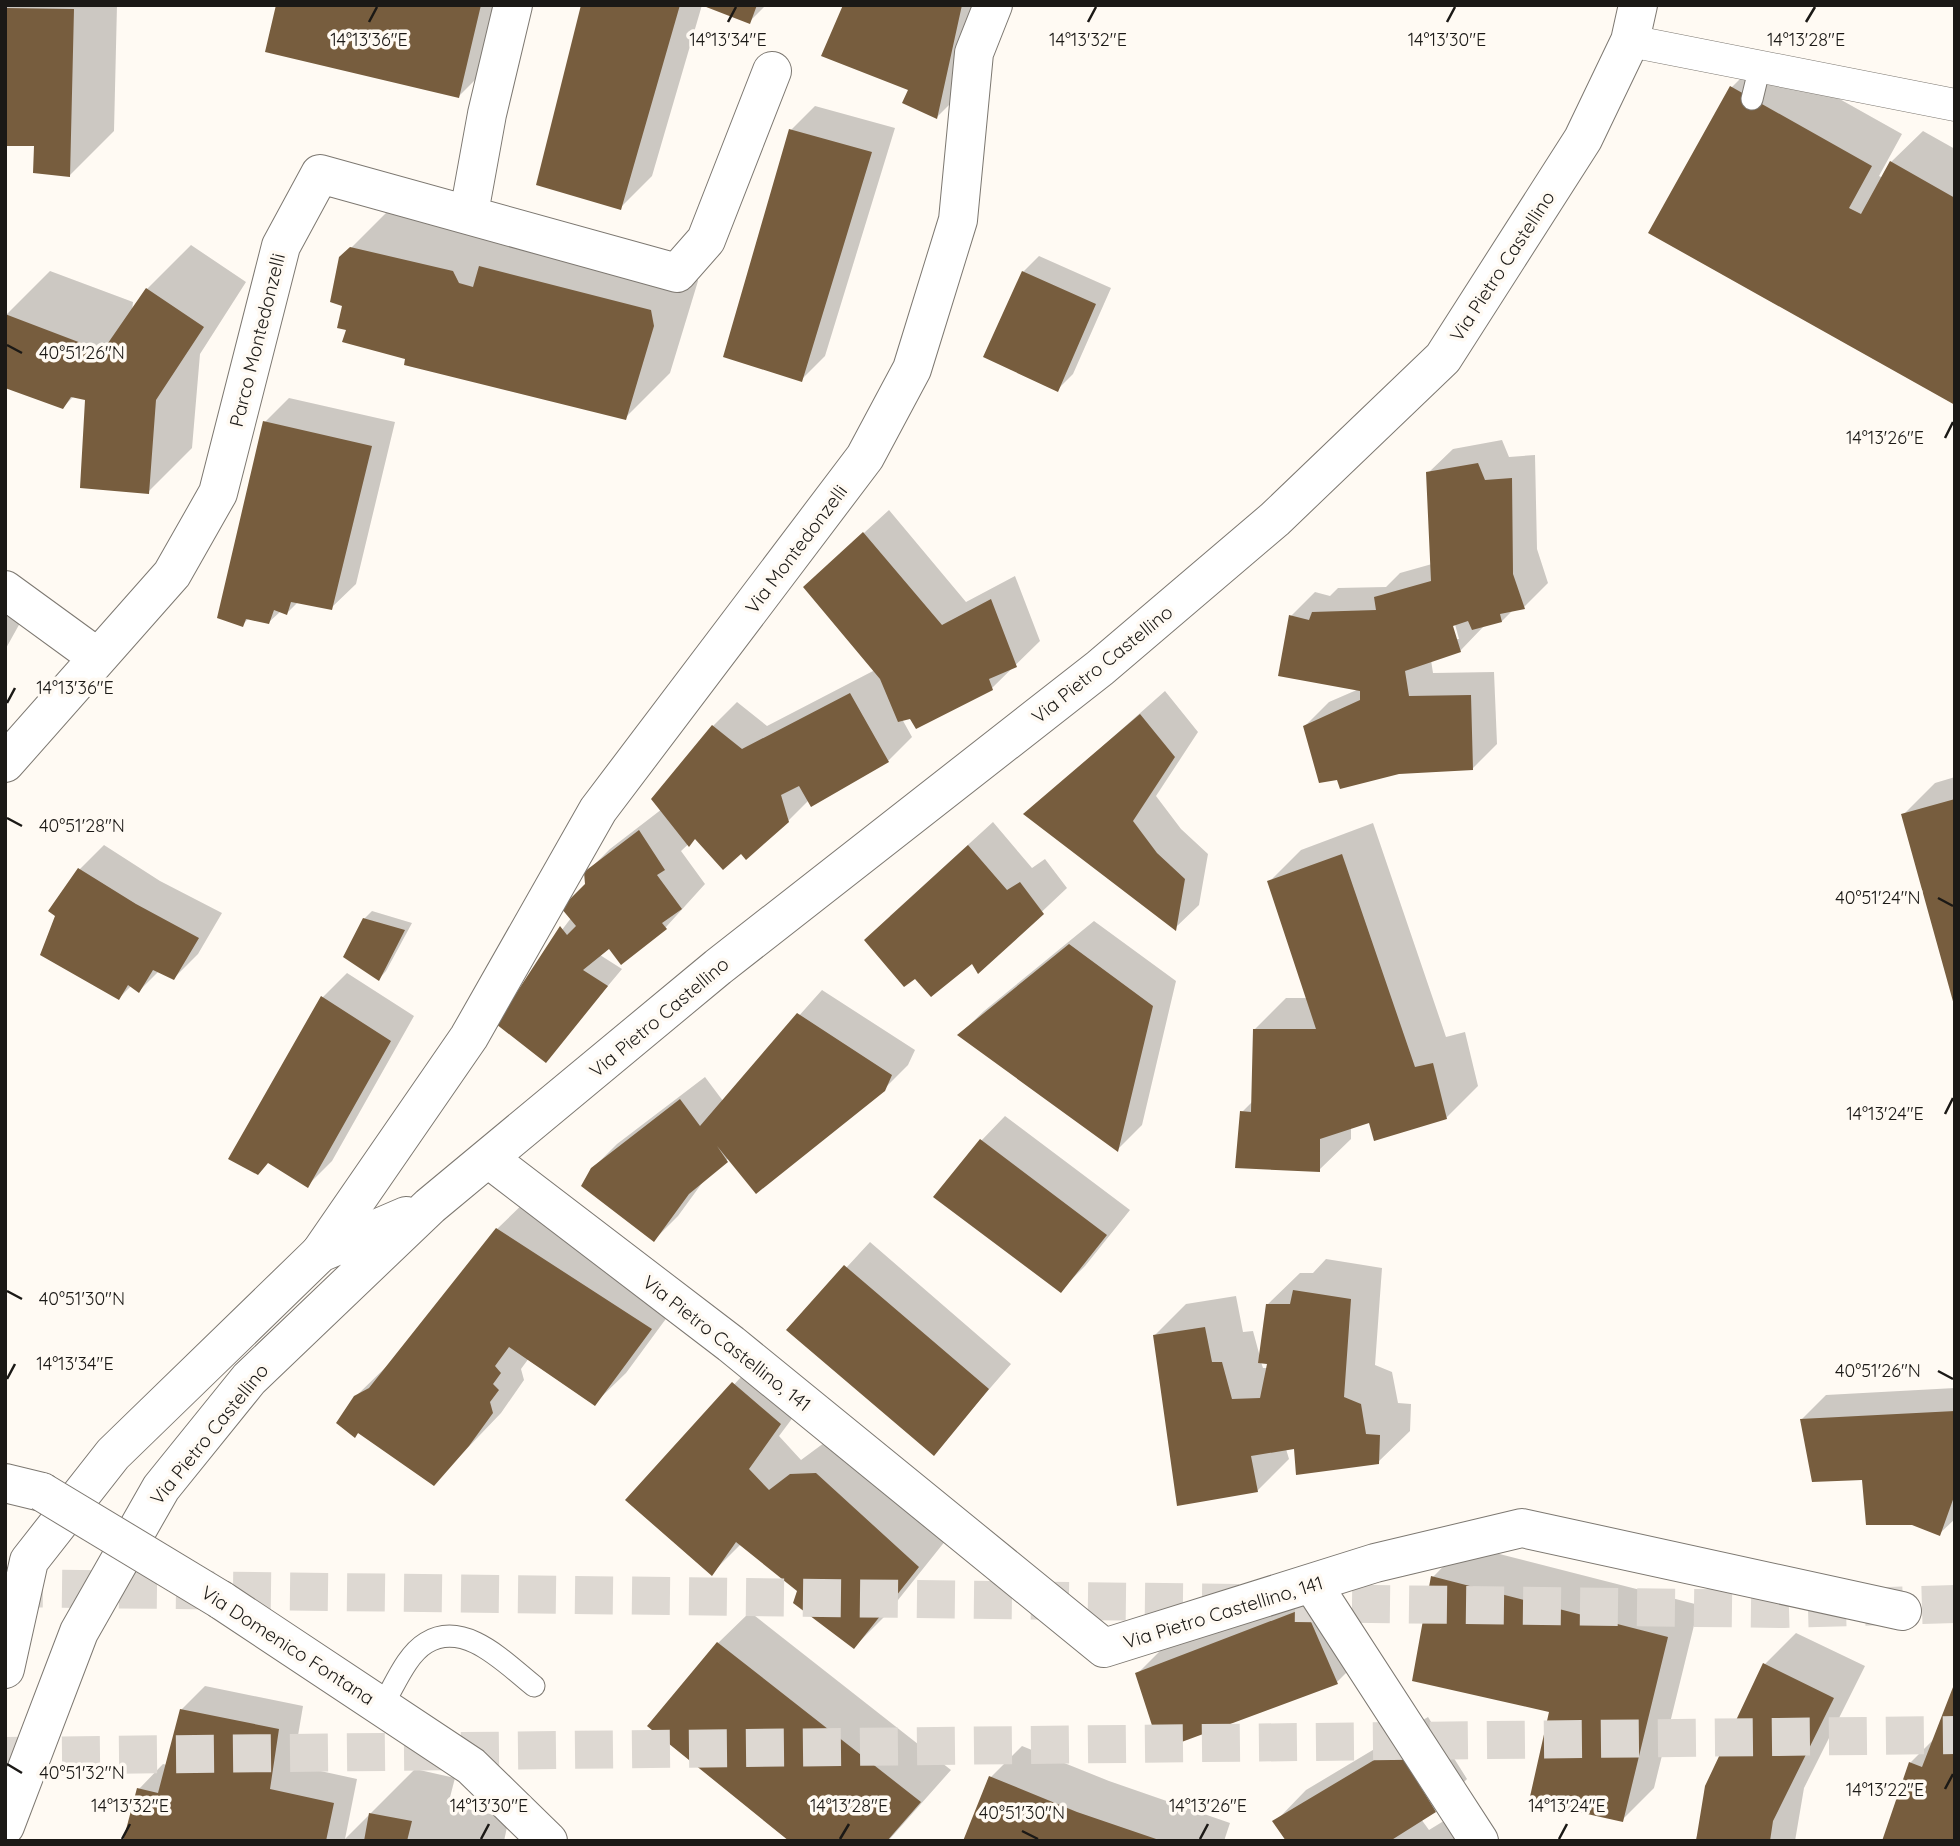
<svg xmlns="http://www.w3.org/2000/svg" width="1960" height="1846" viewBox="0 0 1960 1846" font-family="Quicksand,sans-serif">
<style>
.shadow{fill:#0003;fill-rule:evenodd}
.building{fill:#775d3e}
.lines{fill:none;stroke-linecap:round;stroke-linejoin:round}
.motorway-tunnel{stroke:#ddd8d2;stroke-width:38;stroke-dasharray:38 19;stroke-linecap:butt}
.service-casing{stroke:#7d7871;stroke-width:23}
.pedestrian-casing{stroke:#7d7871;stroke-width:33}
.minor-casing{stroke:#7d7871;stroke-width:40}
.tertiary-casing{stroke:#7d7871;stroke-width:40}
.service{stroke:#fff;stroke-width:21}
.pedestrian{stroke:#fff;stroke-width:32}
.minor{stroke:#fff;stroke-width:38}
.tertiary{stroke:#fff;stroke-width:38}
.minor-bridge-casing{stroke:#7d7871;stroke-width:40;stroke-linecap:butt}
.minor-bridge{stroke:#fff;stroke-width:38}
.ticks{fill:none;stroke:#1b1916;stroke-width:2.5}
.labels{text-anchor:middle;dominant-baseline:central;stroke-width:7;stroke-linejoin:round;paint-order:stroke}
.street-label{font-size:19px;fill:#1b1916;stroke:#fffaf3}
.ticks-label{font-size:18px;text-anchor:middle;fill:#1b1916;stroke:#fffaf3;stroke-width:7;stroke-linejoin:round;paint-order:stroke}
</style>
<rect width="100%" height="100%" fill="#fffaf3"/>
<!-- shadow -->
<path class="shadow" d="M 5,5 L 117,5 L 114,131 L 70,175 L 36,145 L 5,144 Z
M 278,5 L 498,5 L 483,72 L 459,96 Z
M 583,5 L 702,5 L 652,176 L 620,208 Z
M 705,5 L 766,5 L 749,22 Z
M 845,5 L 994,5 L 981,73 L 937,117 Z
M 1763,56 L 1902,134 L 1879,176 L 1883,178 L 1891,162 L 1923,131 L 1955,149 L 1955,403 L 1731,88 Z
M 815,106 L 895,128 L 825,356 L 801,380 L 791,130 Z
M 396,203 L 694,266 L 698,281 L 670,373 L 625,418 L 408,357 L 348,329 L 341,258 Z
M 191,245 L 246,282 L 200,354 L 192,448 L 148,492 L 86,399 L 74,396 L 63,407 L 6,315 L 50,271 L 133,302 L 132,311 L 147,289 Z
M 1039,256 L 1111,288 L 1073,374 L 1057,390 L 1023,272 Z
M 289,398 L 395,422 L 356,584 L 331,608 L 298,602 L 287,613 L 281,611 L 269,622 L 249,618 L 242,625 L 265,422 Z
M 1502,440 L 1509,457 L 1535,455 L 1537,549 L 1548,583 L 1524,607 L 1513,610 L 1502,621 L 1484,626 L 1460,651 L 1431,660 L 1433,673 L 1494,672 L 1497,744 L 1473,768 L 1338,778 L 1305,726 L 1329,702 L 1359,689 L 1291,616 L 1315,592 L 1330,596 L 1338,588 L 1386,587 L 1400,573 L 1432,564 L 1428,473 L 1453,449 ZM 1453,617 L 1459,639 L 1455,639 L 1449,618 Z
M 889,510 L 966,602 L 1015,576 L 1040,641 L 992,688 L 902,719 L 912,737 L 888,761 L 809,800 L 788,821 L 741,851 L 696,837 L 681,851 L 705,884 L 666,927 L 621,962 L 610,947 L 600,955 L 622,969 L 546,1060 L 549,947 L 571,918 L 587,884 L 586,873 L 610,849 L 662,809 L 713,726 L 737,702 L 767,726 L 875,670 L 805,587 Z
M 5,615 L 20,623 L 5,650 Z
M 1165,691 L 1198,732 L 1156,796 L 1181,829 L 1208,854 L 1199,905 L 1175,928 L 1026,814 Z
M 1955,777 L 1955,1003 L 1903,815 L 1935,783 Z
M 993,822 L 1032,868 L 1045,859 L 1067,888 L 979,971 L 973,961 L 890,916 Z
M 1373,823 L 1446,1037 L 1465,1032 L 1478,1086 L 1446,1118 L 1370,1121 L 1351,1127 L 1351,1139 L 1319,1170 L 1242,1112 L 1253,1101 L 1254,1030 L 1286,998 L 1307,998 L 1269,882 L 1301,850 Z
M 104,845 L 160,881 L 222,913 L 198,954 L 174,978 L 159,971 L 139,991 L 131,986 L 119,998 L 51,910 L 80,869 Z
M 372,911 L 412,923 L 386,971 L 379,979 L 364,919 Z
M 1094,921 L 1176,981 L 1142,1125 L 1118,1149 L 960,1034 L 984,1011 Z
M 347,973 L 414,1016 L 332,1161 L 308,1185 L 323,997 Z
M 822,990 L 915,1050 L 908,1065 L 883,1090 L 729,1158 L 705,1179 L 678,1216 L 654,1240 L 592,1169 L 617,1144 L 705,1077 L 723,1101 Z
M 1005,1116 L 1130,1210 L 1085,1266 L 1061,1290 L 981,1141 Z
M 529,1198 L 682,1297 L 626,1373 L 594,1404 L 529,1358 L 521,1369 L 524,1380 L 501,1413 L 434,1483 L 359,1432 L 355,1436 L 355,1397 L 388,1365 L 497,1229 Z
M 870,1242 L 1011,1364 L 934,1453 L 789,1330 Z
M 1326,1259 L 1382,1268 L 1375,1365 L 1392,1372 L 1398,1403 L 1411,1404 L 1410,1431 L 1378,1462 L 1295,1447 L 1286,1449 L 1289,1459 L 1257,1491 L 1154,1336 L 1186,1304 L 1236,1296 L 1243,1332 L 1253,1331 L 1260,1357 L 1268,1304 L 1300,1273 L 1313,1273 ZM 1261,1362 L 1269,1363 L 1268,1368 L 1263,1368 Z
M 765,1351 L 812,1392 L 779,1436 L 801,1460 L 824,1443 L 950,1535 L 886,1615 L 854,1647 L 799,1590 L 741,1544 L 711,1574 L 628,1500 Z
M 1955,1388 L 1955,1519 L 1939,1534 L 1864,1478 L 1802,1419 L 1826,1395 Z
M 1464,1545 L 1699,1605 L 1654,1788 L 1622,1820 L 1551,1710 L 1433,1577 Z
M 1329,1585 L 1361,1658 L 1337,1682 L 1137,1674 L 1161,1650 Z
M 750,1612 L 951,1770 L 888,1841 L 792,1841 L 650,1726 L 718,1643 Z
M 1796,1633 L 1865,1666 L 1804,1788 L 1795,1841 L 1695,1841 L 1765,1664 Z
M 205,1686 L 303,1706 L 293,1765 L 357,1779 L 345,1839 L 415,1769 L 455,1778 L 448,1805 L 509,1818 L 504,1841 L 125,1841 L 139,1789 L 163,1764 L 167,1765 L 181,1710 Z
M 1428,1717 L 1467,1779 L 1435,1811 L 1421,1819 L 1429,1830 L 1460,1811 L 1482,1814 L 1499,1841 L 1288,1841 L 1275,1822 L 1306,1790 Z
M 1934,1739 L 1955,1841 L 1910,1763 Z
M 1022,1746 L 1109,1781 L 1230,1823 L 1224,1841 L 965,1841 L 991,1777 Z"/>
<!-- building -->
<path class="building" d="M 276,5 L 481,5 L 459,98 L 265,52 Z
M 581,5 L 680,5 L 621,210 L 536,185 Z
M 701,5 L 757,5 L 750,24 Z
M 843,5 L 962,5 L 937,119 L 902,103 L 908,90 L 821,56 Z
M 5,8 L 74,9 L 70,177 L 33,173 L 34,146 L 5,146 Z
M 1730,86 L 1872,166 L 1849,208 L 1861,214 L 1890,161 L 1955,198 L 1955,405 L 1648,233 Z
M 789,129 L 872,152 L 802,382 L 723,357 Z
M 350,247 L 453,271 L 459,283 L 473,287 L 479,266 L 651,310 L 654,326 L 626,420 L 404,365 L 405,359 L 342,342 L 346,330 L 337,328 L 342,306 L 330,302 L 339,257 Z
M 1022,271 L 1096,304 L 1058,392 L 983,357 Z
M 146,288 L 204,327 L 156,400 L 149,494 L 80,488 L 85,400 L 71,397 L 63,409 L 5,388 L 5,314 L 89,346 L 88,357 L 97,359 Z
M 263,421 L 372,446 L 332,610 L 291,602 L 287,615 L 274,610 L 269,624 L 246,619 L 243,627 L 217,618 Z
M 1478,463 L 1485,480 L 1512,478 L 1513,574 L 1525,609 L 1500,614 L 1502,622 L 1472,630 L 1468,621 L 1453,626 L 1461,652 L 1405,671 L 1409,696 L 1471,695 L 1473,770 L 1399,774 L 1340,789 L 1337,780 L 1319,783 L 1303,726 L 1360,700 L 1360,691 L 1278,676 L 1289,615 L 1309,620 L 1312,612 L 1376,610 L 1374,597 L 1431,581 L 1426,472 Z
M 863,532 L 942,625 L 991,599 L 1017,667 L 989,679 L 993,690 L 916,729 L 910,719 L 898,722 L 880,679 L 803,587 Z
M 850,693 L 889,762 L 811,807 L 799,786 L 781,795 L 789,822 L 746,860 L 741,854 L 723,870 L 695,839 L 689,847 L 651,799 L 712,725 L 742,749 Z
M 1140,714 L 1175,757 L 1133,821 L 1157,853 L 1185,879 L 1176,931 L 1023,814 Z
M 1955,799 L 1955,1005 L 1954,1005 L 1901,814 Z
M 639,830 L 665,870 L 657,875 L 682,909 L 662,923 L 667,929 L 621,965 L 609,949 L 583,970 L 608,986 L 546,1063 L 496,1024 L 560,926 L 567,935 L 576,926 L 561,908 L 585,884 L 584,872 Z
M 968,845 L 1007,890 L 1020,882 L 1044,914 L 978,974 L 972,964 L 931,997 L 915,979 L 904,987 L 864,940 Z
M 1342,854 L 1415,1067 L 1433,1063 L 1447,1119 L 1374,1141 L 1369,1123 L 1320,1139 L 1320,1172 L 1235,1168 L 1240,1111 L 1251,1112 L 1253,1029 L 1316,1029 L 1267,881 Z
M 78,868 L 136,904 L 199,938 L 174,980 L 153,970 L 139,993 L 128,985 L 119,1000 L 40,955 L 55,916 L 48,911 Z
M 363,918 L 405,930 L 379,981 L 343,957 Z
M 1069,944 L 1153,1006 L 1118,1152 L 957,1035 Z
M 321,996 L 391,1041 L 308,1188 L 268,1163 L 258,1175 L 228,1159 Z
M 797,1013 L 892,1075 L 885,1091 L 756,1194 L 717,1146 L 728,1162 L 689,1194 L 654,1242 L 581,1186 L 591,1168 L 680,1099 L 700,1126 Z
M 980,1139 L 1107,1235 L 1061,1293 L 933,1197 Z
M 496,1228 L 652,1329 L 595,1406 L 509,1347 L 495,1366 L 501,1373 L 493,1384 L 499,1390 L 490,1402 L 493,1413 L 469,1446 L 434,1486 L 358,1433 L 355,1438 L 336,1423 L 354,1396 L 369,1388 Z
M 844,1265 L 989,1389 L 934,1456 L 786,1330 Z
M 1293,1290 L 1351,1299 L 1344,1397 L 1361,1404 L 1366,1434 L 1380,1435 L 1379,1464 L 1296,1475 L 1294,1449 L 1251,1456 L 1258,1492 L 1177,1506 L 1153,1335 L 1205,1327 L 1212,1362 L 1222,1362 L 1232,1399 L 1260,1398 L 1267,1364 L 1258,1363 L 1266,1304 L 1290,1304 Z
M 732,1382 L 781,1424 L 749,1469 L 769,1490 L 790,1474 L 816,1473 L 919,1567 L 854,1649 L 793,1603 L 797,1591 L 736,1542 L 712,1576 L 625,1500 Z
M 1955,1411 L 1955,1494 L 1940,1536 L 1912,1525 L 1866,1525 L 1862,1480 L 1812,1482 L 1800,1419 Z
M 1431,1576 L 1668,1637 L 1623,1822 L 1529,1801 L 1549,1712 L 1412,1681 Z
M 1305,1608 L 1338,1684 L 1160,1750 L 1135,1673 Z
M 717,1642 L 921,1802 L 887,1841 L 789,1841 L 647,1726 Z
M 1763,1663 L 1834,1698 L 1773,1821 L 1770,1841 L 1696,1841 L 1705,1786 Z
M 1955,1682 L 1955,1841 L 1882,1841 L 1909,1762 L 1922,1767 Z
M 180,1709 L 279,1729 L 270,1789 L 334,1803 L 326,1841 L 123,1841 L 137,1788 L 158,1793 Z
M 1396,1747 L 1436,1812 L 1390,1841 L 1286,1841 L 1272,1821 Z
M 989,1776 L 1077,1812 L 1162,1841 L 963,1841 Z
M 369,1813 L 412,1821 L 407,1841 L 364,1841 Z"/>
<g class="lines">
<!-- motorway-tunnel -->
<path class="motorway-tunnel" d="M 5,1588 L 1239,1603
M 1295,1603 L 1784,1609 L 1955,1604
M 5,1756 L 1955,1735"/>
<defs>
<path id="service" d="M 1743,67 L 1759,70 L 1752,99
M 382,1706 C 394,1687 406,1655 426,1643 C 465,1619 506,1664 534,1686"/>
<path id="pedestrian" d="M 1630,41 L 1955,105"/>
<path id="minor" d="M 469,213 L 487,114 L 513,5
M 5,590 L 97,657
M 5,763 L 172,574 L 218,493 L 281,246 L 320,174 L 677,273 L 706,240 L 772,71
M 489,1159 L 731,1344 L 1104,1648 L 1375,1563 L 1522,1528 L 1902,1611
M 320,1253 L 469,1037 L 598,810 L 865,457 L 912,369 L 958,220 L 974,53 L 993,5
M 5,1483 L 42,1492
M 1313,1585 L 1479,1841
M 221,1600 L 471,1766 L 548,1841"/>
<path id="tertiary" d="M 5,1669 L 29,1561 L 113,1454 L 320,1253 L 406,1216
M 5,1826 L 79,1632 L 161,1488 L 249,1379 L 430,1206 L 718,967 L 1100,668 L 1275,519 L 1443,358 L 1583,139 L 1630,41 L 1638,5"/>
</defs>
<!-- service casing -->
<use href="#service" class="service-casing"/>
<!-- pedestrian casing -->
<use href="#pedestrian" class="pedestrian-casing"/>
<!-- minor casing -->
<use href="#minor" class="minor-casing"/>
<!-- tertiary casing -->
<use href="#tertiary" class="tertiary-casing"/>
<!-- service -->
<use href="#service" class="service"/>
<!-- pedestrian -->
<use href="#pedestrian" class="pedestrian"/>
<!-- minor -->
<use href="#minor" class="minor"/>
<!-- tertiary -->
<use href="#tertiary" class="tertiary"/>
<defs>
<path id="minor-bridge" d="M 42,1492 L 221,1600"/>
</defs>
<!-- minor-bridge casing -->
<use href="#minor-bridge" class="minor-bridge-casing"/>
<!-- minor-bridge -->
<use href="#minor-bridge" class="minor-bridge"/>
</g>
<!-- ticks -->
<path class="ticks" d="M 369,22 L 377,7M 728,22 L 736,7M 1088,22 L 1096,7M 1447,22 L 1455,7M 1806,22 L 1815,7M 7,345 L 22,353M 1945,438 L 1953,422M 7,703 L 15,688M 7,818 L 22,826M 1938,898 L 1953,906M 1945,1114 L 1953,1098M 7,1291 L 22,1299M 1938,1371 L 1953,1379M 7,1379 L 15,1364M 7,1764 L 22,1773M 1945,1789 L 1953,1774M 1022,1831 L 1038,1839M 122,1839 L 130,1824M 481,1839 L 489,1824M 840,1839 L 849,1824M 1200,1839 L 1208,1824M 1559,1839 L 1567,1824"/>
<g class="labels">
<!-- street labels -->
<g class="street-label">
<text transform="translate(1502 266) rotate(-57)">Via Pietro Castellino</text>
<text transform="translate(257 340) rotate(-76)">Parco Montedonzelli</text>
<text transform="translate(796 549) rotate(-53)">Via Montedonzelli</text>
<text transform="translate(1102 664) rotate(-39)">Via Pietro Castellino</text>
<text transform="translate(659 1017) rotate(-40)">Via Pietro Castellino</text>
<text transform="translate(727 1343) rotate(38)">Via Pietro Castellino, 141</text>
<text transform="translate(209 1434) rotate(-51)">Via Pietro Castellino</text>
<text transform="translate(1223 1612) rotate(-17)">Via Pietro Castellino, 141</text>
<text transform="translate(288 1645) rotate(33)">Via Domenico Fontana</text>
</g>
</g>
<g class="ticks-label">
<text x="369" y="46">14°13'36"E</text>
<text x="728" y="46">14°13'34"E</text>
<text x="1088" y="46">14°13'32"E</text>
<text x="1447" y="46">14°13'30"E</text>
<text x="1806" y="46">14°13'28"E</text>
<text x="82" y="359">40°51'26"N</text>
<text x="1885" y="444">14°13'26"E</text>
<text x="75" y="694">14°13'36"E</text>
<text x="82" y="832">40°51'28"N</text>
<text x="1878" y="904">40°51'24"N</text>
<text x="1885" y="1120">14°13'24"E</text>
<text x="82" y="1305">40°51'30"N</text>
<text x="75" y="1370">14°13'34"E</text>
<text x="1878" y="1377">40°51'26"N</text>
<text x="82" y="1779">40°51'32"N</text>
<text x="1885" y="1796">14°13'22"E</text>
<text x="130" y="1812">14°13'32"E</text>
<text x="489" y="1812">14°13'30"E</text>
<text x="849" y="1812">14°13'28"E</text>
<text x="1208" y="1812">14°13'26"E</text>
<text x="1567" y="1812">14°13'24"E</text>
<text x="1022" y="1819">40°51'30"N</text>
</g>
<!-- border -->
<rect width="1960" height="1846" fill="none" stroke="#1b1916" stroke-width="14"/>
</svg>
